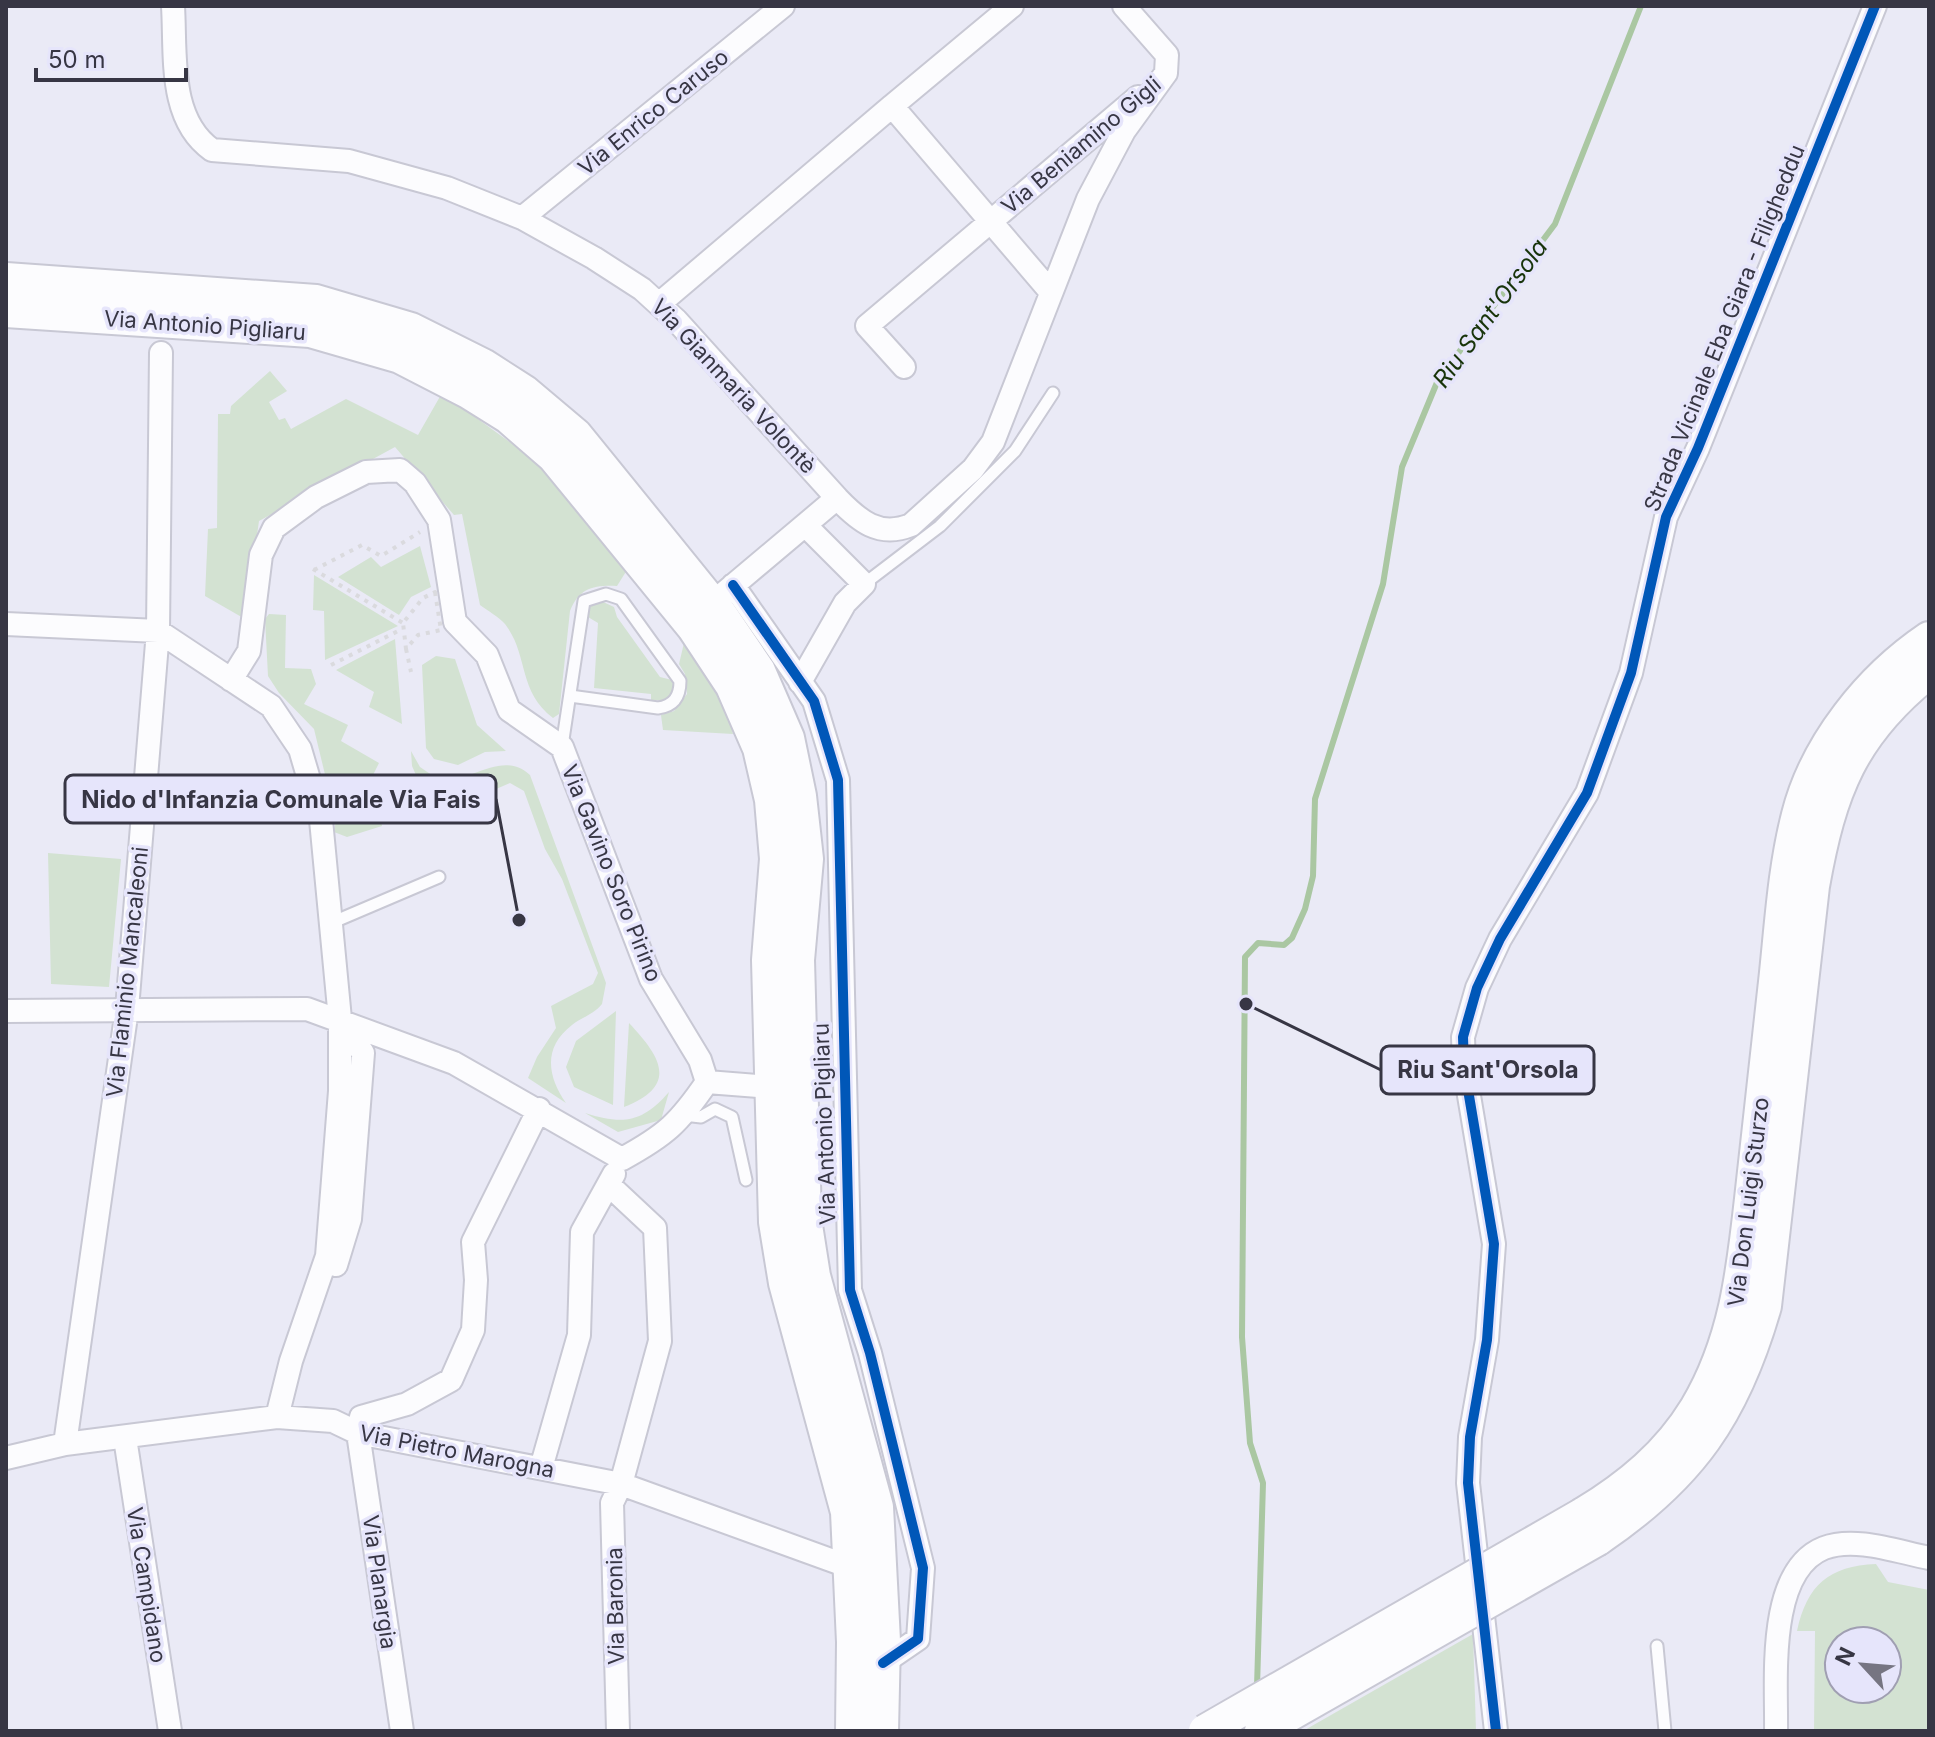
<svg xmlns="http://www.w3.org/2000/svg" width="1935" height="1737" viewBox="0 0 1935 1737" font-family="Inter,sans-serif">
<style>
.green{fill:#d3e2d2;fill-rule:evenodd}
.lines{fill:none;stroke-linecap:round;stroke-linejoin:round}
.stream{stroke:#aac7a2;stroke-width:6}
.service-casing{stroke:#c8c8d4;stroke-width:15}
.minor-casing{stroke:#c8c8d4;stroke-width:26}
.secondary-casing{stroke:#c8c8d4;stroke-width:36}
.path{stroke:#dadade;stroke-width:4;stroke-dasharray:4 6;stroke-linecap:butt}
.service{stroke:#fcfcfe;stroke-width:11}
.minor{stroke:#fcfcfe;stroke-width:22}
.secondary{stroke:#fcfcfe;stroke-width:32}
.secondary-bridge-casing{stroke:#c8c8d4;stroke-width:36;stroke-linecap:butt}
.secondary-bridge{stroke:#fcfcfe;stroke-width:32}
.cycleway-casing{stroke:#e6e5fb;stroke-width:15}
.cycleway{stroke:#0057b8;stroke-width:10}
.labels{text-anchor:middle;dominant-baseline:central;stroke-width:7;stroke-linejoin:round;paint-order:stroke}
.street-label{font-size:22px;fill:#373644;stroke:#e6e5fb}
.water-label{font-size:24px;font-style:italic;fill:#18340b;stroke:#e6e5fb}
.leader{fill:none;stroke:#373644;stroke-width:3}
.callout-dot{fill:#373644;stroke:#e6e5fb;stroke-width:3}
.callout{fill:#e6e5fb;stroke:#373644;stroke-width:3}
.callout-label{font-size:24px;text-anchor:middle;font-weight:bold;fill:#373644}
</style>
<rect width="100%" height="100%" fill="#eaeaf6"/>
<!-- green -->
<path class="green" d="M 270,371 L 287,391 L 269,402 L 279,420 L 285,418 L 291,429 L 346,399 L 418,435 L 442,393 L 533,459 L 627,570 L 617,586 C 594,585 579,588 570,611 L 559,714 L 553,718 C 517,690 529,655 505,624 C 499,617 488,611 480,605 L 462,514 L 454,515 L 395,447 L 259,521 L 245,619 L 205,596 L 208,529 L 217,528 L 218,414 L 230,414 L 231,406 Z
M 420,546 L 431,587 L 411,597 L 399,615 L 338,577 L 371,557 L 381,567 Z
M 314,575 L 398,626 L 325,660 L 324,611 L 313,610 Z
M 601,601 L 614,607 L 617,617 L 660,677 L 672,680 L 674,688 L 668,700 L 651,700 L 651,694 L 594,688 L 598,623 L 588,617 L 586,610 L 591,603 Z
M 269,614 L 286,615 L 285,668 L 311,669 L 316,684 L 304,704 L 348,725 L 341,741 L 379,763 L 372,777 L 382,826 L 347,837 L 334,832 L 336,820 L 314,729 L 279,693 L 268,676 L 265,619 Z
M 395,639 L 402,724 L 369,707 L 374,692 L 336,670 Z
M 684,643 C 704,671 727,699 733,734 L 663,730 L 661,715 L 674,711 L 687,694 L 685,674 L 679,664 Z
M 436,656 L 455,659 L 477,725 L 506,751 L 485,752 L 458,765 L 434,759 L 426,748 L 422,665 Z
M 411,751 L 420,767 L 442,782 C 472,781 503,750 530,775 L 606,983 L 602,1004 C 593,1015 582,1017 572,1025 C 542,1048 548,1077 566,1103 L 528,1078 L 537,1057 L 556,1028 L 551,1006 L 593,984 L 598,973 L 562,879 L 545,849 L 524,791 L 510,783 L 434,816 L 412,766 Z
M 48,853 L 121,859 L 109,987 L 51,984 Z
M 616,1011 L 613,1105 L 574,1087 L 566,1067 L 576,1041 Z
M 629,1023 C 660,1056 680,1085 624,1107 Z
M 669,1092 L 661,1120 L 618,1132 L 585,1113 C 623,1125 642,1123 669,1092 Z
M 1876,1564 L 1888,1582 L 1929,1590 L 1929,1731 L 1814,1731 L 1815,1631 L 1797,1631 C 1807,1585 1829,1566 1876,1564 ZM 1839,1641 L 1887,1641 L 1887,1689 L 1839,1689 Z
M 1473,1634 L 1476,1731 L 1303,1731 Z"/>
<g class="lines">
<!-- stream -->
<path class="stream" d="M 1257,1687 L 1263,1483 L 1250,1443 L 1242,1337 L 1245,957 L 1258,943 L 1284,945 L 1292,938 L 1305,909 L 1313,876 L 1315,799 L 1383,584 L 1402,467 L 1438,380 L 1555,224 L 1641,6"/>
<defs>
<path id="service" d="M 864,584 L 940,526 L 1015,451 L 1053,393
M 562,746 L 584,601 L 606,594 L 621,599 L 680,681 C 680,696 674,706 658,708 L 570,696
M 331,923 L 439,877
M 684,1115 L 701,1117 L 715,1109 L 732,1117 L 746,1180
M 1657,1646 L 1665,1731"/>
<path id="minor" d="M 173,6 C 176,55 168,119 212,150 L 349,161 L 447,188 L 522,218 L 594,258 L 642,289 L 676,320 L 837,498 L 723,594
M 1124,6 L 1167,55 L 1166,73
M 892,106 L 1012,6
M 522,218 L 783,6
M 659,304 L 892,106 L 1050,291
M 904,367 L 867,326 L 1138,97
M 837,498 C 859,521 879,538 911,525 L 973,469 L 993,442 L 1088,199 L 1124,131 L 1166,73
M 733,585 L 814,701 L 838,780 L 850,1290 L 870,1353 L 923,1568 L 918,1639 L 883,1663
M 6,624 L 158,631 L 271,706 L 300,749 L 321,820 L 340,1019 L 340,1091 L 327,1256 L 291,1361 L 277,1417
M 231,680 L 249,651 L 261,555 L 274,528 L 316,497 L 366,472 L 400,470 L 415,483 L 439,520 L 455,622 L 487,655 L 509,710 L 562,747 L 651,979 L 700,1060 L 707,1082
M 800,682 L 845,603 L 864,584 L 805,525
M 6,1011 L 307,1009 L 454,1063 L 622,1159
M 707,1082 L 771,1087
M 622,1159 C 666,1135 679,1123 707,1082
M 609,1185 L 655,1228 L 660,1341 L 621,1484 L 612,1503 L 618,1731
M 336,1265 L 350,1219 L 363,1053 L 340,1019
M 125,1438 L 170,1731
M 65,1444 L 127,1009 L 158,631 L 161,353
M 6,1458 L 65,1444 L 277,1417 L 333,1421 L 358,1433 L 621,1484 L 850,1567
M 541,1468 L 579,1335 L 582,1232 L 614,1174
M 402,1731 L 358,1433 L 361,1417 L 407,1404 L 451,1380 L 473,1330 L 476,1280 L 473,1242 L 539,1109
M 1496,1731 L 1468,1483 L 1470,1437 L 1487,1340 L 1494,1244 L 1464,1066 L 1463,1037 L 1477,988 L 1500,939 L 1587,793 L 1631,673 L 1666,517 L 1698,448 L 1875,6
M 1776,1731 C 1777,1681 1766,1571 1824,1548 C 1855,1536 1898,1552 1929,1558"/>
<path id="secondary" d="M 6,279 L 316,301 L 411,329 L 483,365 L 525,392 L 576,435 L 717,609 L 759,671 L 788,738 L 800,796 L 807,859 L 798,960 L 805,1219 L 814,1276 L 877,1507 L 884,1641 L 882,1731
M 6,311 L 310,331 L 400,357 L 468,392 L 508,417 L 554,457 L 693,627 L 732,686 L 759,748 L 771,800 L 776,859 L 768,960 L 775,1222 L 785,1283 L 847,1512 L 853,1642 L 852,1731
M 1583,1514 C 1629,1486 1668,1454 1696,1408 C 1735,1343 1743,1272 1751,1199 C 1759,1127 1767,1055 1775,982 C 1781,927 1784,869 1798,815 C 1816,744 1870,678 1929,638
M 1598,1539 C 1691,1476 1734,1414 1765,1306 L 1813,886 C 1830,791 1851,734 1929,672"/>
</defs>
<!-- service casing -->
<use href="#service" class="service-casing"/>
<!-- minor casing -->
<use href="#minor" class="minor-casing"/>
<!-- secondary casing -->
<use href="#secondary" class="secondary-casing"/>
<!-- path -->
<path class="path" d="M 313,569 L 403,623
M 314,570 L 362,545 L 381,556 L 420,532
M 435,592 L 441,630 L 418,635 L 406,649 L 403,623 L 423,598 Z
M 406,649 L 411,672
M 331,665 L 402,629"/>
<!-- service -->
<use href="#service" class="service"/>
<!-- minor -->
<use href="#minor" class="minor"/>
<!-- secondary -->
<use href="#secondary" class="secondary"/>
<defs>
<path id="secondary-bridge" d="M 1205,1731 L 1583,1514
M 1261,1731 L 1598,1539"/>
</defs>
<!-- secondary-bridge casing -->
<use href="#secondary-bridge" class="secondary-bridge-casing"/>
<!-- secondary-bridge -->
<use href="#secondary-bridge" class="secondary-bridge"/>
<defs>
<path id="cycleway" d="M 733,585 L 814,701 L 838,780 L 850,1290 L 870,1353 L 923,1568 L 918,1639 L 883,1663
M 1496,1731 L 1468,1483 L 1470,1437 L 1487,1340 L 1494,1244 L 1464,1066 L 1463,1037 L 1477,988 L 1500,939 L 1587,793 L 1631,673 L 1666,517 L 1698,448 L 1875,6"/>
</defs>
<!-- cycleway casing -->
<use href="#cycleway" class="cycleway-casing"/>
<!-- cycleway -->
<use href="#cycleway" class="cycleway"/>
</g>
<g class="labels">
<!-- street labels -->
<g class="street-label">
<text transform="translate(653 112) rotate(-39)">Via Enrico Caruso</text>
<text transform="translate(1081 145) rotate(-40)">Via Beniamino Gigli</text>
<text transform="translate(205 325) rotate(4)">Via Antonio Pigliaru</text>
<text transform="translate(1724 328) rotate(-68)">Strada Vicinale Eba Giara - Filigheddu</text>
<text transform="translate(734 386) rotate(47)">Via Gianmaria Volontè</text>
<text transform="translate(612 873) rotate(68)">Via Gavino Soro Pirino</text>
<text transform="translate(127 972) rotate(-84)">Via Flaminio Mancaleoni</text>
<text transform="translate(824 1124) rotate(-92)">Via Antonio Pigliaru</text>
<text transform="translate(1748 1202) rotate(-83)">Via Don Luigi Sturzo</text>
<text transform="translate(457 1451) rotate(11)">Via Pietro Marogna</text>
<text transform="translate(380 1582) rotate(82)">Via Planargia</text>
<text transform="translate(147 1585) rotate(81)">Via Campidano</text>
<text transform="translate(615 1606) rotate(-91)">Via Baronia</text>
</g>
<!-- water labels -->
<g class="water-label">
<text transform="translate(1490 313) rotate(-54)">Riu Sant'Orsola</text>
</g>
</g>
<!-- callouts -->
<path class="leader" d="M519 920L496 799M1246 1004L1381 1070"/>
<g class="callout-dot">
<circle cx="519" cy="920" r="8"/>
<circle cx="1246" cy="1004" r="8"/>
</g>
<g class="callout">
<rect x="65" y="775" width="431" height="48" rx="8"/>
<rect x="1381" y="1046" width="213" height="48" rx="8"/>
</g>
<g class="callout-label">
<text x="281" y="808">Nido d'Infanzia Comunale Via Fais</text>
<text x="1488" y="1078">Riu Sant'Orsola</text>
</g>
<!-- border -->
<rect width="1935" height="1737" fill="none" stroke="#373644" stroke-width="16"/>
<!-- north arrow -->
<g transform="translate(1863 1665) rotate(296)"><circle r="38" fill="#e6e5fb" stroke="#a09fb2" stroke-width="2"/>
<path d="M0-6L14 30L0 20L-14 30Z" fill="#767582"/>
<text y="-12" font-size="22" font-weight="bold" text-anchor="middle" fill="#373644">N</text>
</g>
<!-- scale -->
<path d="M36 68v12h150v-12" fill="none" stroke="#373644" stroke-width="4"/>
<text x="48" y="68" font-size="24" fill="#373644" stroke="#e6e5fb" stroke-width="6" paint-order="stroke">50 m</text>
</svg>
